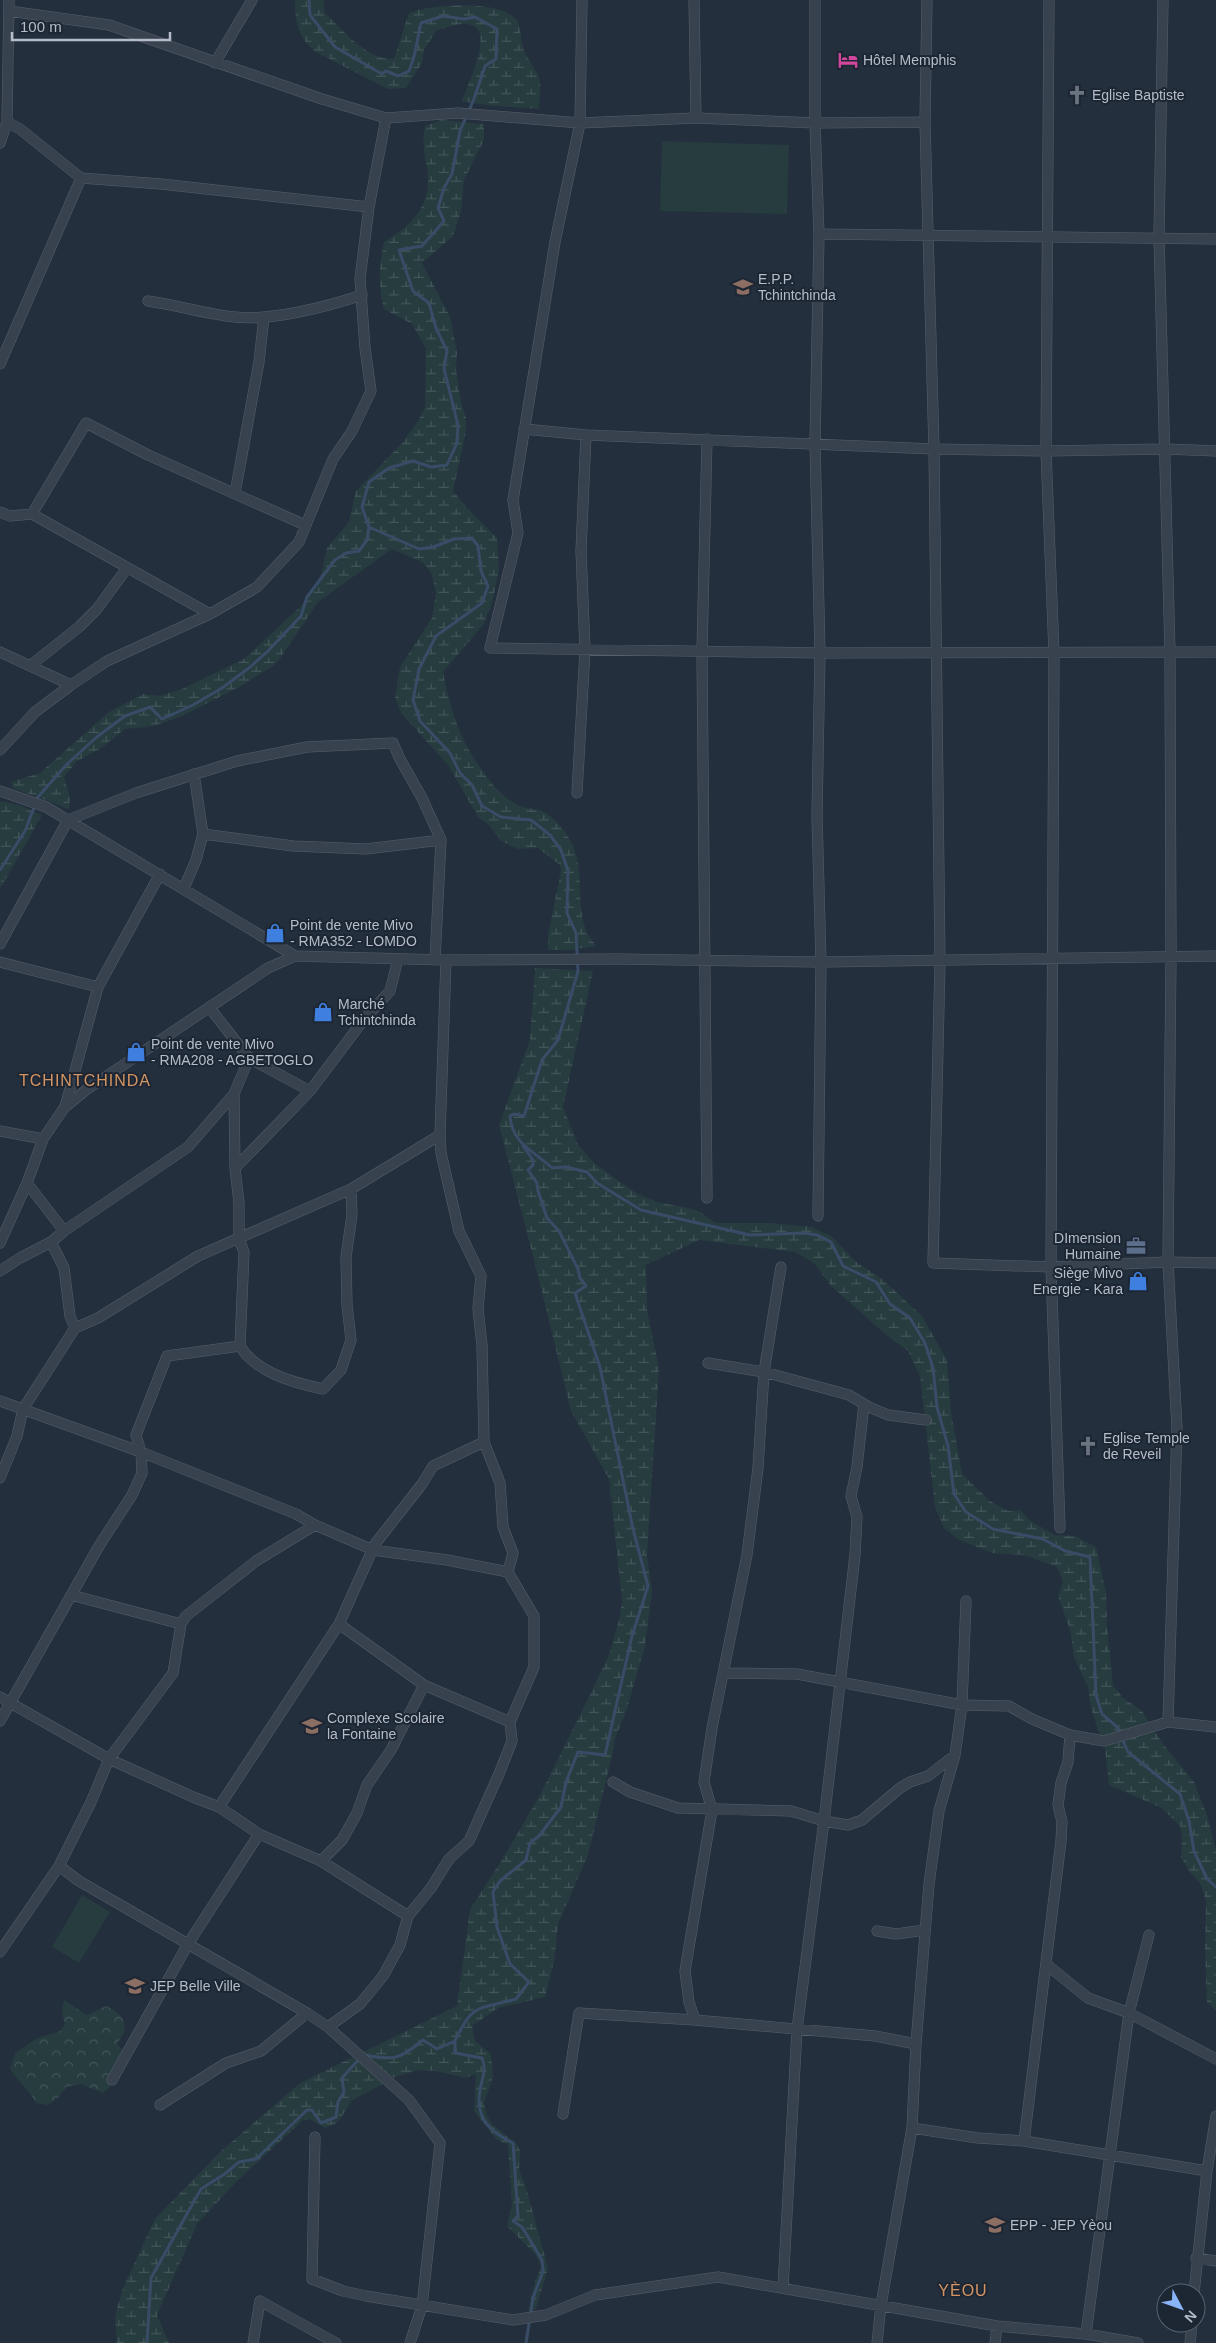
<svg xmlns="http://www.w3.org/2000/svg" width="1216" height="2343" viewBox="0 0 1216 2343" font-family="Helvetica,sans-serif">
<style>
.forest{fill:url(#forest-crowns)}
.wetland{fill:url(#wetland-marsh)}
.garden{fill:#263c3f}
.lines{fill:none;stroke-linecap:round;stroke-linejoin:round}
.stream{stroke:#394c67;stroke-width:3}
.minor-casing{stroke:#565f6c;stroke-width:11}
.minor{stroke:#38414e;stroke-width:10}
.labels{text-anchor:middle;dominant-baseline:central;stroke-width:4;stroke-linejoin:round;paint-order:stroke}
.poi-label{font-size:14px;fill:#b4bcc9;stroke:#1d2633;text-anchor:start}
.quarter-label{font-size:16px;letter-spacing:1px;fill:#d59563;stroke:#1d2633}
</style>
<defs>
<pattern id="forest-crowns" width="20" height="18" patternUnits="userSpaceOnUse" patternTransform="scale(1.25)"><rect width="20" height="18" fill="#263c3f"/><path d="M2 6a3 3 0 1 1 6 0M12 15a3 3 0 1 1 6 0" fill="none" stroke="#435659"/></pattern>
<pattern id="wetland-marsh" width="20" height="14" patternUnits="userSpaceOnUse" patternTransform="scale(1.25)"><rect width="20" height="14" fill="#263c3f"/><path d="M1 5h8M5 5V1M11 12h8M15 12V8" fill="none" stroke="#435659"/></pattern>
</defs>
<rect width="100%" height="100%" fill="#242f3e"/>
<!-- forest -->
<path class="forest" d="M 64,2000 L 87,2015 L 106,2006 C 124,2014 132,2027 117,2043 L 124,2053 L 109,2088 L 103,2093 L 81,2084 L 66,2087 L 58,2098 L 48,2105 L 36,2103 C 29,2089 19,2083 10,2069 L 15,2053 L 38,2038 L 60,2031 L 65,2025 L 62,2012 Z"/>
<!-- wetland -->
<path class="wetland" d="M 295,0 L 324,0 L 324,12 C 343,30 366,60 394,59 L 409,13 C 434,3 501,0 517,20 C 521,29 521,41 524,50 C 528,61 538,71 540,81 C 541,89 539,100 539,109 L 485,105 L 462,101 C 475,66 507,3 436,31 L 424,50 L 422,63 L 406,88 L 388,89 L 316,52 C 298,38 295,22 295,0 Z
M 441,120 L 484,124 L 484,140 L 464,180 L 461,211 L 453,236 L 422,263 L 450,317 L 457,351 L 456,370 L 461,402 L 466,418 L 466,431 L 453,491 L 467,508 L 497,538 L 499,570 L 492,603 L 483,625 L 443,672 C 450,710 460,741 484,773 C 493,786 502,796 516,804 C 523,808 530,808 538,810 C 551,812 564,829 570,840 C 586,867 575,902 586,930 C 587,935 593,941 596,946 L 570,950 L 548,950 L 548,935 L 561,871 L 560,865 L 538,848 L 518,849 L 501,841 L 489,825 L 478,817 L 448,765 L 401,713 L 395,697 L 400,667 L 432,618 L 436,593 L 431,572 L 422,562 L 392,549 L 318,602 L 277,663 L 243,685 L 182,716 L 154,726 L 125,729 L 100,749 L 77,761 L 64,777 L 70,798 L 69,809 L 13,788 L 11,782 L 40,773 L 109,712 L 143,694 L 160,696 L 182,689 L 244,659 L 301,606 L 321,575 L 327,548 L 349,522 L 356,491 L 403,442 L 418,421 L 425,407 L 426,349 L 412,324 L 384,309 C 378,285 379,266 384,242 C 413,225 433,204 427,168 C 424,153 422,142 425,126 Z
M 0,801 L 19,805 L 42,815 L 0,889 Z
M 535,968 L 593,971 L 563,1107 L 578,1145 L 595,1164 L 636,1193 L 657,1202 L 688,1208 L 700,1212 L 715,1223 L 770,1223 L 812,1227 L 831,1236 L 855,1261 L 882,1279 L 922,1316 L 947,1360 L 951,1412 L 962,1474 L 990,1501 L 1008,1511 L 1020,1510 L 1032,1522 L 1055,1535 L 1075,1536 L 1096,1547 L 1106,1592 L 1107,1626 L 1113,1685 L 1122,1697 L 1142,1711 L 1163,1744 L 1194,1782 L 1207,1815 L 1216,1849 L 1216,2010 L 1207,2002 L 1205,1952 L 1206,1900 L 1200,1883 L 1189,1871 L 1181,1857 L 1182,1839 L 1180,1826 L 1162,1808 L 1109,1785 L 1105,1749 L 1091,1709 L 1088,1687 L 1074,1657 L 1070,1630 L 1058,1596 L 1063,1581 L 1057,1567 L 1024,1555 L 992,1553 L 959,1540 L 944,1528 L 935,1507 L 920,1376 L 908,1351 L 885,1334 L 831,1286 L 814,1263 L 795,1252 L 699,1240 L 646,1265 L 647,1310 L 659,1368 L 647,1555 L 652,1591 L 645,1646 L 626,1712 L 615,1738 L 612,1756 L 588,1855 L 558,1924 L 554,1962 L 545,1997 L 498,2008 L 472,2026 L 475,2041 L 491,2054 L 493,2077 L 484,2103 L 487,2116 L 493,2125 L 517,2144 L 520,2151 L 519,2169 L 527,2191 L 548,2268 L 536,2309 L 528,2312 L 534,2285 L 541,2266 L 535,2254 L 507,2226 L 512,2205 L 508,2145 L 496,2139 L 474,2111 L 476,2074 L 465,2078 L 436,2071 L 419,2070 L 395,2077 L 351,2101 L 341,2118 L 335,2124 L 325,2128 L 310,2119 L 303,2120 L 236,2182 L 197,2224 L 157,2315 L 169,2343 L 117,2343 L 115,2316 L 123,2288 L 155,2219 L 220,2152 L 300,2083 L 457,2006 L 470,1910 L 511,1845 L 541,1793 L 587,1701 L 609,1655 L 620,1617 L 622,1600 L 609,1479 L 571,1411 L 536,1268 L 499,1125 L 530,1040 Z"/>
<!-- garden -->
<path class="garden" d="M 662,141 L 789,145 L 787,214 L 660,211 Z
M 82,1895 L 110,1912 L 79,1963 L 52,1947 Z"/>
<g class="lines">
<!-- stream -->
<path class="stream" d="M 309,0 L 310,15 L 335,47 L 382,74 L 386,71 L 398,76 L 409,71 C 416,55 417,40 421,23 L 443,16 L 464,19 L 475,17 L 497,29 L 496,59 L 485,66 L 474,99 L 460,131 L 452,174 L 444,188 L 438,208 L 444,221 L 422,246 L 399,250 L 413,291 L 429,303 L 436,328 L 447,351 L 444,369 L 458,425 L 457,443 L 447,465 L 431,467 L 413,461 L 389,468 L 369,482 L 362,507 L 369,527 L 419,549 L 433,547 L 454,539 L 472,538 L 478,546 L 481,571 L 488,586 L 482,603 L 436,636 L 419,669 L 413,700 L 420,721 L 450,753 L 460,773 L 472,785 L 482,806 L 501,817 L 531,820 L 550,835 L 561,850 L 568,871 L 567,913 L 576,933 L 578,971 L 558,1040 L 542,1060 L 524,1116 L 514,1114 L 510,1116 C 512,1144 534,1151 552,1168 L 566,1167 L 587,1172 L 597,1183 L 641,1210 L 750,1235 L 804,1233 L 817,1235 L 831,1242 L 843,1266 L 876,1282 L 890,1304 L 910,1318 L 925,1343 L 933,1368 L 937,1407 L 948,1446 L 954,1494 L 966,1512 L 993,1529 L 1043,1539 L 1065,1551 L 1090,1557 L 1096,1695 L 1102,1714 L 1117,1727 L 1128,1752 L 1180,1794 L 1189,1821 L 1194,1851 L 1207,1879 L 1216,1887
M 0,870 L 25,831 L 38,797 L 67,764 L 98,736 L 125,716 L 150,707 L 162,719 L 193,705 L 222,688 L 249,668 L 268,651 L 301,616 L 307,597 L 335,560 L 346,553 L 359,551 L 367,540 L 369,527
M 455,2041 L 455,2053 L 482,2058 C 486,2068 484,2074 481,2085 C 474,2115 486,2130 513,2143 L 518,2216 L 513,2221 L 522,2227 L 542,2260 L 543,2271 L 533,2298 L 526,2343
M 365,2055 C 394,2061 400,2059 423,2040 L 437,2049 L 455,2041 C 473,2002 478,2010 516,1999 L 529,1982 L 510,1964 L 497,1927 L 493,1892 L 500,1881 L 526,1860 L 530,1843 L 539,1836 L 561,1807 L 566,1782 L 578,1752 L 605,1755 L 632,1636 L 648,1586 L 633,1529 L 600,1367 L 575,1293 L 586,1286 L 580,1278 L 578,1269 L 559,1231 L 547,1218 L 538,1191 L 537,1183 L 528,1170 L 533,1165 L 533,1160 L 523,1146
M 147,2343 L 151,2278 L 201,2189 L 226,2173 L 239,2162 L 256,2159 L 307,2110 L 312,2110 L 321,2123 L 336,2117 L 338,2102 L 344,2092 L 342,2078 L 360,2058"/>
<defs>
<path id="minor" d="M 582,0 L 580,123 L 555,242 L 513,500 L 518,533 L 490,648 L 820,653 L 1216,652
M 694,0 L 696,118
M 815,0 L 815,123 L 819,234 L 815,443 L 820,653 L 817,816 L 821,962 L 818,1216
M 927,0 L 925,122 L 934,449 L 940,962 L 933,1263 L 1051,1267 L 1168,1262 L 1216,1263
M 1049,0 L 1046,451 L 1054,653 L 1051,1267 L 1060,1528
M 9,11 L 109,25 L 322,99 L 386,118 L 458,113 L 580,123 L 696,118 L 815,123 L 925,122
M 215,63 L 252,0
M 7,122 L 20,129 L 81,178 L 161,184 L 369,207
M 0,143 L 7,122 L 9,0
M 819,234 L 1216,239
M 148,301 C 177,305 206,314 235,317 C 272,321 326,307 362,295
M 0,364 L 81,178
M 524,429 L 586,435 L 934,449 L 1046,451 L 1166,449 L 1216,451
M 235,493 L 259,362 L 264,317
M 0,512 L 10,516 L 32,514 L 210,614
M 32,514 L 86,423 L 148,455 L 305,525
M 0,652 L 71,685
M 31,665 L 79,627 L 97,609 L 127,568
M 0,750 L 35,712 L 71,685 L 107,661 L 210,614 L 257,587 L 299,542 L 333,459 L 352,431 L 371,391 L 365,348 L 360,279 L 369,207 L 386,118
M 0,791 L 46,807 L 295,956
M 577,793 L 585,650 L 581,551 L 586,435
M 203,834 L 293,846 L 366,849 L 441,840
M 184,888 L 196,860 L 203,834 L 194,774
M 0,944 L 68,820 L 136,793 L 237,761 L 307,747 L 393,743 L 400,759 L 422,798 L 441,840 L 435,960
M 0,962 L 98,987
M 209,1007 L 249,1058 L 310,1091
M 234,1094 L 235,1168 L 239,1203 L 239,1239 L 244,1252 L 240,1346 C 256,1373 295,1383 323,1389 L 341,1370 L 351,1340 L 347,1305 L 346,1257 L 352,1215 L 351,1189
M 65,1107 L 98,987 L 160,874
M 0,1131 L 43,1139
M 235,1168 L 310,1091 L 365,1018 L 390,991 L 398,959
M 27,1183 L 64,1231 L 188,1147 L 234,1094 L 249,1058
M 707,1198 L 702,652 L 707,439
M 64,1231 L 51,1242 L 64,1268 L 70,1316 L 75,1328
M 0,1243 L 27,1183 L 43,1139 L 64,1108 L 86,1090 L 268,968 L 295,956 L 446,960 L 617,959 L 821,962 L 1216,956
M 0,1271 L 20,1258 L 51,1242
M 708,1363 L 764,1372 L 849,1395 L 869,1407 L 888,1415 L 926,1420
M 0,1401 L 141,1452 L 296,1514 L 315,1525 L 373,1550 L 447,1560 L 508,1572
M 0,1478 L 17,1436 L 23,1409 L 75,1328 L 98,1318 L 198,1256 L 351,1189 L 440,1135
M 71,1595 L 181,1624
M 339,1624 L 424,1685 L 510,1722
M 724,1673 L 797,1674 L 962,1705 L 1009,1706 L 1032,1719 L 1070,1735 L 1104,1741 L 1168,1722 L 1177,1428 L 1168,1262 L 1171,958 L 1170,652 L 1159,237 L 1163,0
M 0,1697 L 109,1759 L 193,1797 L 219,1807 L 259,1834 L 321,1861 L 342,1840 L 357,1813 L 367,1785 L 391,1750 L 424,1685
M 0,1721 L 99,1546 L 132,1495 L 142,1473 L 141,1452 L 136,1435 L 167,1356 L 240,1346
M 1168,1722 L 1216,1727
M 613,1782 L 630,1792 L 678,1808 L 791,1811 L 824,1821 L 848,1825 L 862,1820 L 900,1788 L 910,1782 L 928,1776 L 955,1755
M 219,1807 L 339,1624 L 375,1544 L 422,1484 L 433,1466 L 484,1442
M 321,1861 L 408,1916
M 59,1866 L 79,1881 L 307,2013 L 328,2027 L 409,2100 L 440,2143 L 422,2306 L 410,2343
M 877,1931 L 896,1934 L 925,1930
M 0,1952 L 59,1866 L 91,1802 L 109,1759 L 173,1673 L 181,1624 L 186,1616 L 256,1561 L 315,1525
M 1046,1964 L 1088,1998 L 1129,2013 L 1216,2059
M 695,2020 L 689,2002 L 685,1971 L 712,1810 L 704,1782 L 712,1728 L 747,1555 L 758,1468 L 764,1372 L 781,1267
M 328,2027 L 360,2004 L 383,1976 L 400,1945 L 408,1916 L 431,1888 L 449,1859 L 469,1841 L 499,1774 L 512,1741 L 510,1722 L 534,1667 L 534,1616 L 508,1572 L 513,1553 L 503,1527 L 500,1483 L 484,1442 L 482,1345 L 478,1309 L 481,1276 L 459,1231 L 441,1153 L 440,1135 L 446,960
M 112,2080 L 188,1944 L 259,1834
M 160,2105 L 226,2063 L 261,2051 L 307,2013
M 563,2114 L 579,2013 L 695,2020 L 875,2036 L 916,2044
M 912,2128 L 978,2138 L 1024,2141 L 1061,1841 L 1062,1822 L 1058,1805 L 1061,1783 L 1068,1762 L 1070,1735
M 315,2137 L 312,2279 L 343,2291 L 366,2296 L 513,2320 L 546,2315 L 595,2295 L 718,2277 L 997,2326 L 1086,2334 L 1138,2343
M 1024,2141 L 1207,2171
M 1196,2258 L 1216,2261
M 783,2288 L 797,2029 L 824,1821 L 855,1555 L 857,1517 L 851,1496 L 857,1467 L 864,1404
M 1194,2293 L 1207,2171 L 1216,2116
M 1086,2334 L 1129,2013 L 1149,1935
M 253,2343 L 260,2301 L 336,2343
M 877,2343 L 881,2305 L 912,2128 L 916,2044 L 929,1884 L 939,1811 L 955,1755 L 962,1705 L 966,1601
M 995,2343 L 997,2326
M 1190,2343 L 1192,2323"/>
</defs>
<!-- minor casing -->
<use href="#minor" class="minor-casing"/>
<!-- minor -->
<use href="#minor" class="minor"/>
</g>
<!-- icons -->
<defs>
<symbol id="hotel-bare" viewBox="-9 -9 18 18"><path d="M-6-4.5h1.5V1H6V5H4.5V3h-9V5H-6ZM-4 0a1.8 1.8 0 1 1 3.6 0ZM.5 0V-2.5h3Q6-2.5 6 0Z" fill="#d1479c" stroke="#1d2633" stroke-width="2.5" paint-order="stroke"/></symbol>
<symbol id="church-bare" viewBox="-9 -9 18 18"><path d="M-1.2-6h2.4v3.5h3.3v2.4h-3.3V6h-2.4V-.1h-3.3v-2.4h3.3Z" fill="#6b7280" stroke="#1d2633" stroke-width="2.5" paint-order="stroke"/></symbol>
<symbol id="school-bare" viewBox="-9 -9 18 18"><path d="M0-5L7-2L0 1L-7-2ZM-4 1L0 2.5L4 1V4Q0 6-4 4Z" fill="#8d6e63" stroke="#1d2633" stroke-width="2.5" paint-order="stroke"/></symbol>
<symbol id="shop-bare" viewBox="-9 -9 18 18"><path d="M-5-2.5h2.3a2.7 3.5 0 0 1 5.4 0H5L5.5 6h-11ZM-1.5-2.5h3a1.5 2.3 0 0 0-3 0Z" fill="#3f7fe0" stroke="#1d2633" stroke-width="2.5" paint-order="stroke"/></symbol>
<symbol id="office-bare" viewBox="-9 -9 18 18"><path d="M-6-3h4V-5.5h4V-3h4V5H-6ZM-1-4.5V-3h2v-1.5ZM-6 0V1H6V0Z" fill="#5c6f8a" stroke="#1d2633" stroke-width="2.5" paint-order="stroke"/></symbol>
</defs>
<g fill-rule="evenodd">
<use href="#hotel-bare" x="834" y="46" width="28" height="28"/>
<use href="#church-bare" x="1063" y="81" width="28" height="28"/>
<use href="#school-bare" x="729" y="273" width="28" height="28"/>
<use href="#shop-bare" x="261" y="919" width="28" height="28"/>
<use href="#shop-bare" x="309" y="998" width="28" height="28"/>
<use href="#shop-bare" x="122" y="1038" width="28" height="28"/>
<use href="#office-bare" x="1122" y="1232" width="28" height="28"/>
<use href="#shop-bare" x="1124" y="1267" width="28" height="28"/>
<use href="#church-bare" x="1074" y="1432" width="28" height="28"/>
<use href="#school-bare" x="298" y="1712" width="28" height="28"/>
<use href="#school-bare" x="121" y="1972" width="28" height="28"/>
<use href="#school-bare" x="981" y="2211" width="28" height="28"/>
</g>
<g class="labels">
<!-- poi labels -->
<g class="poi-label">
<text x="863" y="60">Hôtel Memphis</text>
<text x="1092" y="95">Eglise Baptiste</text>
<text x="758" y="279">E.P.P.<tspan x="758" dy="16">Tchintchinda</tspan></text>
<text x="290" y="925">Point de vente Mivo<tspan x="290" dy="16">- RMA352 - LOMDO</tspan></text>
<text x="338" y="1004">Marché<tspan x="338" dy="16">Tchintchinda</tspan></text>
<text x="151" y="1044">Point de vente Mivo<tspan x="151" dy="16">- RMA208 - AGBETOGLO</tspan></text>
<text x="1121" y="1238" text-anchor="end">DImension<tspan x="1121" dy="16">Humaine</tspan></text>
<text x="1123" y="1273" text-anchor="end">Siège Mivo<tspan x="1123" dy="16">Energie - Kara</tspan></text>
<text x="1103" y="1438">Eglise Temple<tspan x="1103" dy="16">de Reveil</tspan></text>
<text x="327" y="1718">Complexe Scolaire<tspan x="327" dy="16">la Fontaine</tspan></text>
<text x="150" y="1986">JEP Belle Ville</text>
<text x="1010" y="2225">EPP - JEP Yèou</text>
</g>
<!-- quarter labels -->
<g class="quarter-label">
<text x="85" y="1080">TCHINTCHINDA</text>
<text x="963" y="2290">YÈOU</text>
</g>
</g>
<!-- north arrow -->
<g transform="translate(1181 2308) rotate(131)"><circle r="24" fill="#1d2633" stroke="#59626f"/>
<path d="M0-4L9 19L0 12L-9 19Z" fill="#8ab4f8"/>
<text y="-8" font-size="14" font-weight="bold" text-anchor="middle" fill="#b4bcc9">N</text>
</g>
<!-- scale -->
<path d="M12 32v8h158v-8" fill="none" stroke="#b4bcc9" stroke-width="2.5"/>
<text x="20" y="32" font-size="15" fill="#b4bcc9" stroke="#1d2633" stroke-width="4" paint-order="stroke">100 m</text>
</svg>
